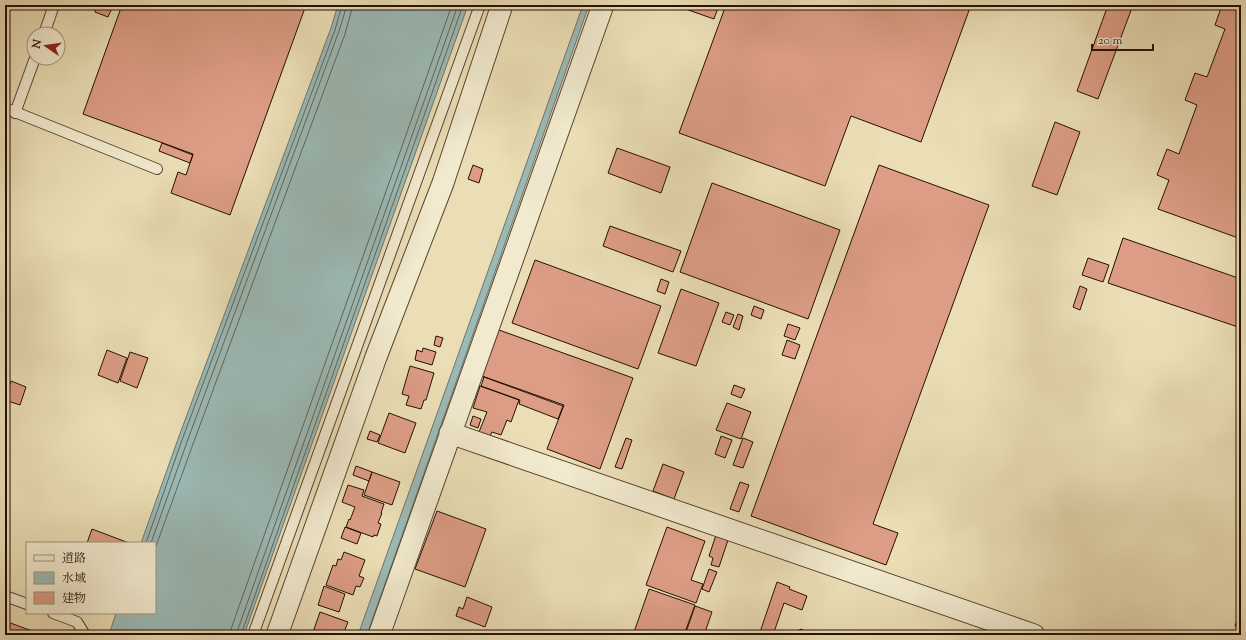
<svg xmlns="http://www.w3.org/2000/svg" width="1246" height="640" viewBox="0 0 1246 640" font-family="'Sorts Mill Goudy','Noto Serif JP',serif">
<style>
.water{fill:#9bbab6;stroke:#6c7670}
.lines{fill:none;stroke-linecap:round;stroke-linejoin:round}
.shore{stroke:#60645e;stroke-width:1}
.building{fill:#dc9d84;stroke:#250f07}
.lane-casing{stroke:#564332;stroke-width:12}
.street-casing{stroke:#564332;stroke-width:23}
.lane{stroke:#f2eacf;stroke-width:10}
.street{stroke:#f2eacf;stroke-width:21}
</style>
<rect width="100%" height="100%" fill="#ebdeb5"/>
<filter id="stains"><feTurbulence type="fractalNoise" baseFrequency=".005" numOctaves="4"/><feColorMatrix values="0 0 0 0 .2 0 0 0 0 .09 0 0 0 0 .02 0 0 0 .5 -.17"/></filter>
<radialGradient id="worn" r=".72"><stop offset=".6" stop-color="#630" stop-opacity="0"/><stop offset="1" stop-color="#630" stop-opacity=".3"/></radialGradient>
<!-- water -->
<path class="water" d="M 338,5 L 468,5 L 244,635 L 109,635 L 116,613 L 155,613 L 155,543 L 141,543 L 178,439 L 331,28 Z
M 583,5 L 589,5 L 367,635 L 358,635 Z"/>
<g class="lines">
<!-- shore -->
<path class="shore" d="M 146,543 L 182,440 L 335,30 L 342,5
M 151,543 L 187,442 L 339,31 L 347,5
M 155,549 L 193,444 L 345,34 L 353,5
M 230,635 L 231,629 L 452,5
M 236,635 L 458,5
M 241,635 L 463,5"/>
</g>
<!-- building -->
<path class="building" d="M 97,5 L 104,5 L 112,8 L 108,17 L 95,12 Z
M 122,5 L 306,5 L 230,215 L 171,193 L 178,172 L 186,175 L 193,154 L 83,114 Z
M 677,5 L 719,5 L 714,19 L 677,6 Z
M 726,5 L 971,5 L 921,142 L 851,116 L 825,186 L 679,133 Z
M 1108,5 L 1133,5 L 1098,99 L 1077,91 Z
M 1222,5 L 1241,5 L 1241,239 L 1158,209 L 1169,180 L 1157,175 L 1167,149 L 1179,154 L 1197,105 L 1185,100 L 1195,73 L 1207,77 L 1225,29 L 1215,25 Z
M 1055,122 L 1080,132 L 1057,195 L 1032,186 Z
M 162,143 L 193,155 L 190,163 L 159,151 Z
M 617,148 L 670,167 L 661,193 L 608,173 Z
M 473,165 L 483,169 L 479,183 L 468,179 Z
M 879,165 L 989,205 L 873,524 L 898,533 L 886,565 L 751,516 Z
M 712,183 L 840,230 L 808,319 L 680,272 Z
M 610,226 L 681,251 L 673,272 L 603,246 Z
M 1123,238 L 1241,279 L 1241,328 L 1108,283 Z
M 1088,258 L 1109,265 L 1103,282 L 1082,275 Z
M 535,260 L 661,306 L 638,369 L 512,323 Z
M 661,279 L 669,282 L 665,294 L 657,291 Z
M 1080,286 L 1087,289 L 1080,310 L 1073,307 Z
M 681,289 L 719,303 L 696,366 L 658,353 Z
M 754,306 L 764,310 L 761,319 L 751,315 Z
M 726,312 L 734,315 L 730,325 L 722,322 Z
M 738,314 L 743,316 L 739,330 L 733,327 Z
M 788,324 L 800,328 L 795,340 L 784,336 Z
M 499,330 L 633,378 L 600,469 L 547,449 L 564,405 L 482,376 Z
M 436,336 L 443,338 L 440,347 L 434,345 Z
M 787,340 L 800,345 L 795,359 L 782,355 Z
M 423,348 L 436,352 L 432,365 L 415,360 L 417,350 L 422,352 Z
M 107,350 L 127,358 L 118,383 L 98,375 Z
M 130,352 L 148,358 L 137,388 L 120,381 Z
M 410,366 L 434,373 L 426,400 L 424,400 L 421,409 L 406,405 L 409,396 L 402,394 Z
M 484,377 L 563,406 L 558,419 L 519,404 L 520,400 L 481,386 Z
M 11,381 L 26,387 L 20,405 L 5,400 Z
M 734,385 L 745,389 L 741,398 L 731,394 Z
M 480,386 L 519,400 L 511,422 L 507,420 L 501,435 L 492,432 L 490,436 L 479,432 L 487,412 L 473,408 Z
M 727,403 L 751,412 L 741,439 L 716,430 Z
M 389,413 L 416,423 L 405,453 L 378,443 Z
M 473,416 L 481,419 L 478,428 L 470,425 Z
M 370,431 L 380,435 L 377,442 L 367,439 Z
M 721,436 L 732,440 L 725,458 L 715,454 Z
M 626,438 L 632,440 L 622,469 L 615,467 Z
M 743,438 L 753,442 L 743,468 L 733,465 Z
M 663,464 L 684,472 L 674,499 L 653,491 Z
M 356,466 L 372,472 L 369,481 L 353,475 Z
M 372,472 L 400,482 L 392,505 L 364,495 Z
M 740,482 L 749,485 L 739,512 L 730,509 Z
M 348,485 L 364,490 L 362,496 L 384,504 L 381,513 L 382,513 L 378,523 L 381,524 L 377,536 L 374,535 L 373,537 L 346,527 L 349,519 L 350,520 L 355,507 L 342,502 Z
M 5,502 L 9,503 L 5,514 Z
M 437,511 L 486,529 L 465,587 L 415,569 Z
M 345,527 L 361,533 L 357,544 L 341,538 Z
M 667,527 L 705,541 L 691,580 L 703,584 L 696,603 L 646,585 Z
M 92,529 L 129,543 L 87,543 Z
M 716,535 L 728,540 L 719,567 L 711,565 L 713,558 L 709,556 Z
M 344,552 L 365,560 L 359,576 L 364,578 L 360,587 L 356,586 L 353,595 L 326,585 L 333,565 L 336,566 L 338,559 L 341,560 Z
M 709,569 L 717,572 L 709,592 L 702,589 Z
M 777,582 L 790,587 L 789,589 L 807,596 L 802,610 L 784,603 L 773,635 L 759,635 Z
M 324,586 L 345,594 L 339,612 L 318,605 Z
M 649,589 L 695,605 L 684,635 L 633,635 Z
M 467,597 L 492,607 L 485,627 L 456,616 L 459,607 L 463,609 Z
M 695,606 L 712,612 L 704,635 L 685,635 Z
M 1241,608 L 1241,628 L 1235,626 Z
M 320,612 L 348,622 L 343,635 L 312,635 Z
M 5,621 L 43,635 L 5,635 Z
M 800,629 L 813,634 L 813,635 L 798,635 Z"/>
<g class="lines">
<defs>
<path id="lane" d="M 44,34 L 54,5
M 5,108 L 157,169
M 15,113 L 35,58
M 5,596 L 27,604
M 53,613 L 77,622 L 85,635
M 253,635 L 480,5"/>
<path id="street" d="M 450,433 L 1034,635
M 277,635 L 376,357 L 443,183 L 502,5
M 379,635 L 603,5"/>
</defs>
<!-- lane casing -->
<use href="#lane" class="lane-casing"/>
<!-- street casing -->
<use href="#street" class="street-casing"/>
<!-- lane -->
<use href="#lane" class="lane"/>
<!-- street -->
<use href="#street" class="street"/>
</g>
<!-- margin -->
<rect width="1246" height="640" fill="none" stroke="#ebdeb5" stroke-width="20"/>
<rect x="6" y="6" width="1234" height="628" fill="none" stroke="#250f07" stroke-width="2"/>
<rect x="10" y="10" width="1226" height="620" fill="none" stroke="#250f07"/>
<!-- legend -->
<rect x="26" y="542" width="130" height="72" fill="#f2eacf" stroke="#a0927f"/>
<rect x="34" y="555" width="20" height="6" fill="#f2eacf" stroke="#a0927f"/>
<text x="62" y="562" font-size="12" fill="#250f07">道路</text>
<rect x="34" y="572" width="20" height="12" fill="#9bbab6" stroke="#a0927f"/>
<text x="62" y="582" font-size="12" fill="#250f07">水域</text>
<rect x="34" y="592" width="20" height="12" fill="#dc9d84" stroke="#a0927f"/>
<text x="62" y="602" font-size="12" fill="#250f07">建物</text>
<!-- north arrow -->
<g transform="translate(46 46) rotate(283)"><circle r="19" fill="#f2eacf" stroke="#a0927f"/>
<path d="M0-3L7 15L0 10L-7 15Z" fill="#8f2418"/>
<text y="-6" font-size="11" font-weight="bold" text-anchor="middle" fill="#250f07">N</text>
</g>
<!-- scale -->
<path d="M1092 44v6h61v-6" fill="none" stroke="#250f07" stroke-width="2"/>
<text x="1098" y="44" font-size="12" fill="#250f07" stroke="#f2eacf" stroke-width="3" paint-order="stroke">20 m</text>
<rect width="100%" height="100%" filter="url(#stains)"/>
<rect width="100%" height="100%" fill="url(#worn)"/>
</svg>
